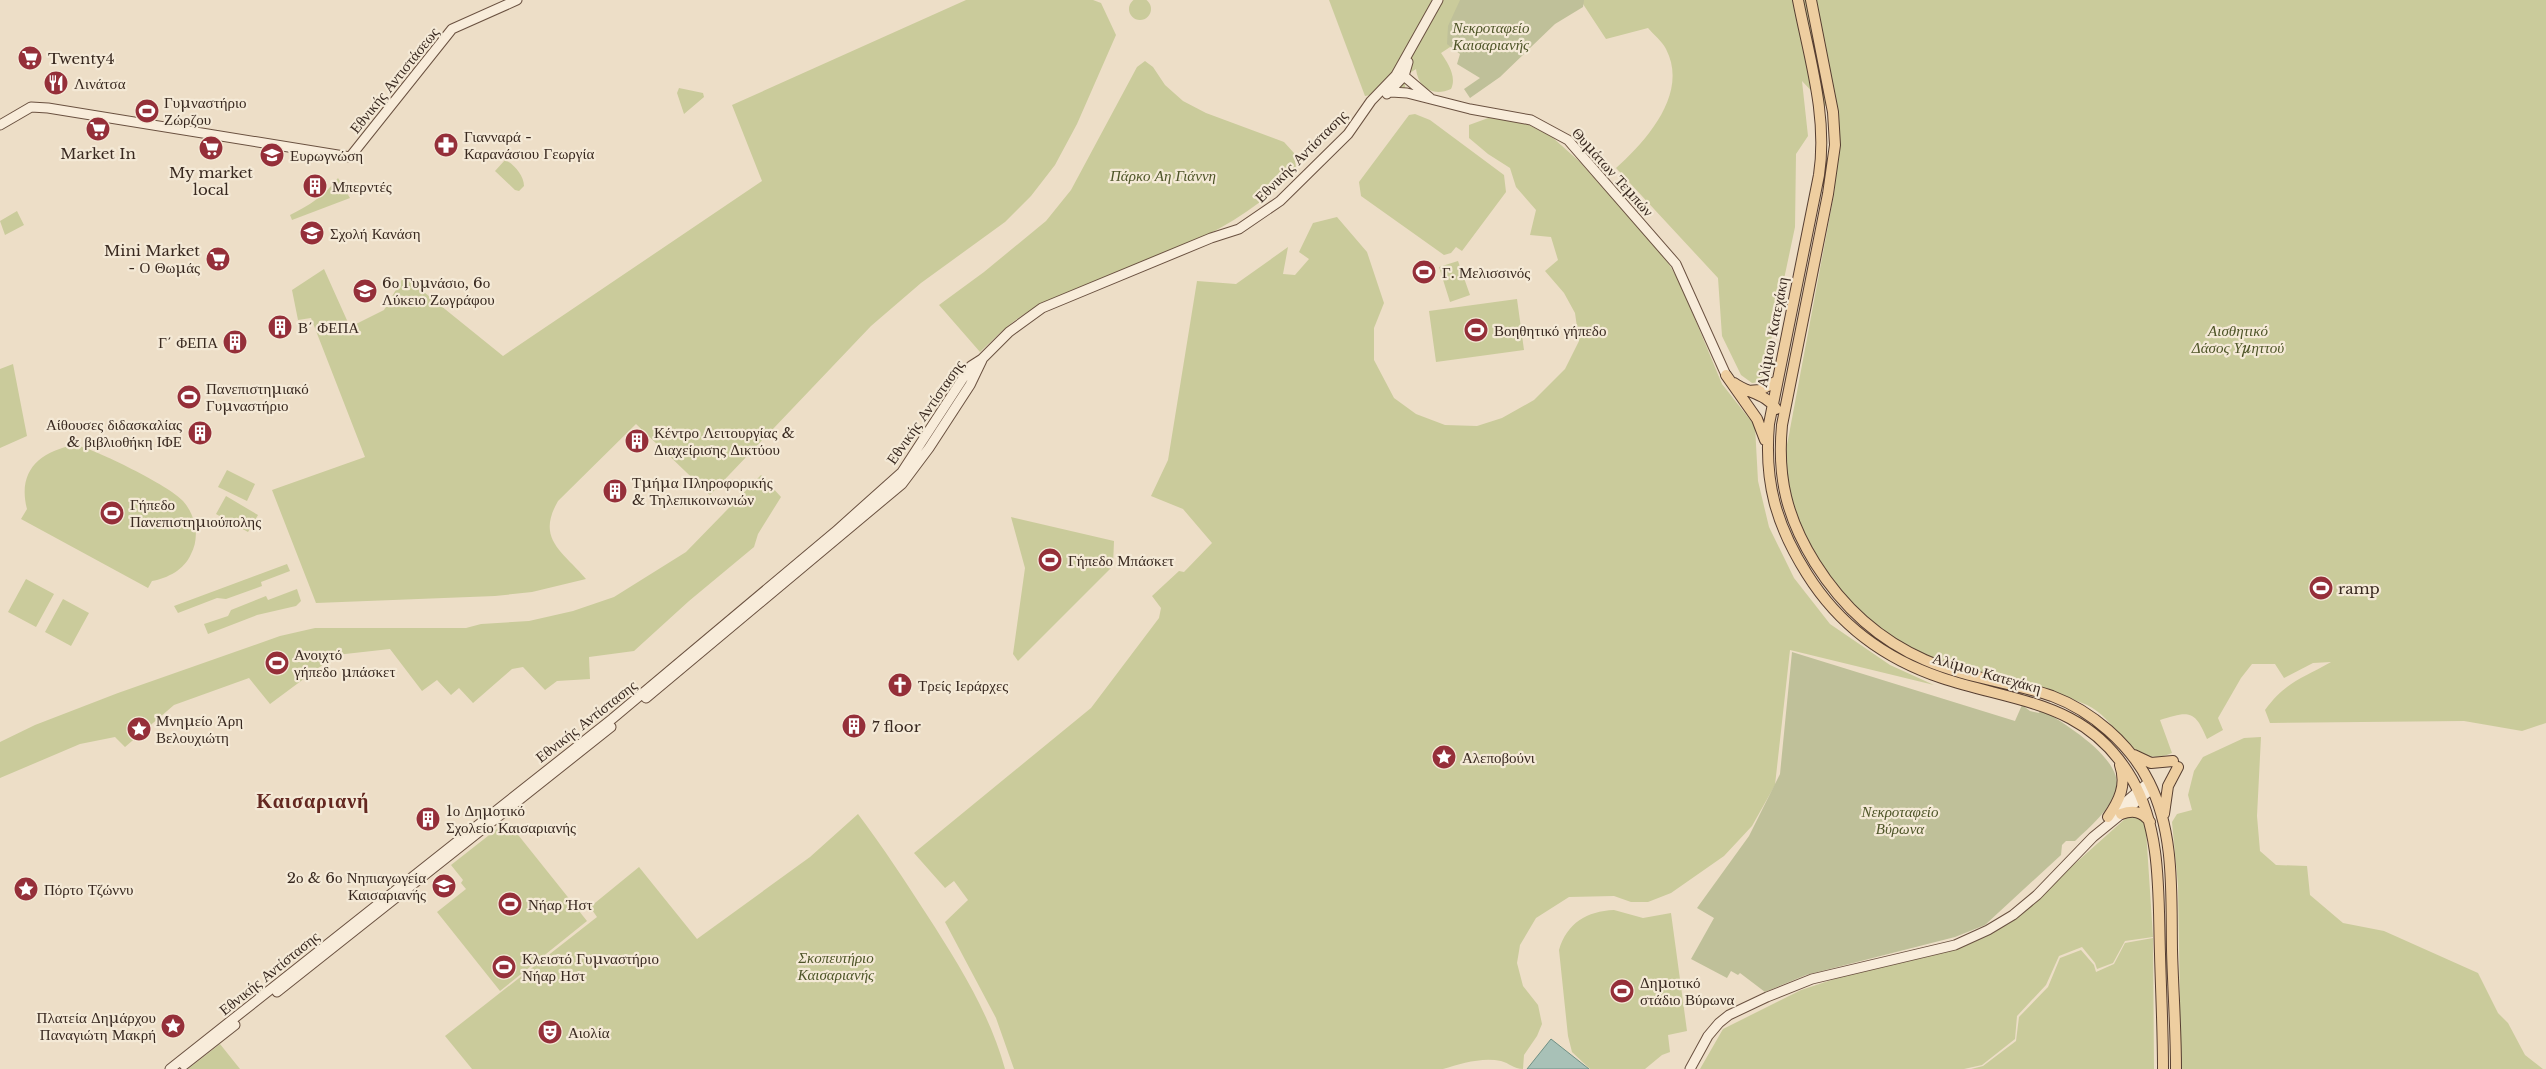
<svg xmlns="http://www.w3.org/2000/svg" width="2546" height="1069" viewBox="0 0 2546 1069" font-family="'Libre Baskerville',serif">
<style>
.green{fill:#cacb9b}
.cemetery{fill:#bfc099}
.water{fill:#a8c1b7;stroke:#6e8f84}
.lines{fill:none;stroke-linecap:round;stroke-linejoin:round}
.secondary-casing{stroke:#6a5140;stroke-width:11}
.primary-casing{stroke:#563e31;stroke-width:12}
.secondary{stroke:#f8ecda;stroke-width:9}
.primary{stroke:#eecea0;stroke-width:10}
.labels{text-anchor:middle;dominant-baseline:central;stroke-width:4.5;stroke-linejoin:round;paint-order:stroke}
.park-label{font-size:15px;font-style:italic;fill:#4d5427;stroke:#f4e9d6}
.poi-label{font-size:15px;fill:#392920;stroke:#f4e9d6;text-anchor:start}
.street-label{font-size:15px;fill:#392920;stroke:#f4e9d6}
.district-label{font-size:20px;font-weight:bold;letter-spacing:1px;fill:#642821;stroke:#f4e9d6}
</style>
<rect width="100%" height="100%" fill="#eddec7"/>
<!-- green -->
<path class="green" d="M1129 9a11 11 0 1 1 22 0a11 11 0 1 1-22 0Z
M 966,0 L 1093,0 L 1101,3 L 1116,35 L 1077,124 L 1055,165 L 1031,196 L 1005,222 L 921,283 L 871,326 L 710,495 L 636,424 L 558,501 C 536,539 562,551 586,579 L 532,592 L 495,596 L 316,603 L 272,490 L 365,457 L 311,318 L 298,320 L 292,290 L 324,269 L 350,327 L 384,310 L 404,276 L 503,356 L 762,181 L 732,105 Z
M 1329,0 L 2546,0 L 2546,723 L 2522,731 L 2464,721 L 2270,723 L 2265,710 C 2286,681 2302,679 2331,662 L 2313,663 L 2284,678 L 2275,664 L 2252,664 L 2241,678 L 2218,718 L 2223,730 L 2207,739 C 2195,709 2188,711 2160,720 L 2172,753 C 2129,771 2120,720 2087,705 C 2043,685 1994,679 1949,664 C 1933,658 1915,651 1900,643 C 1845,610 1793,534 1785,471 C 1783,458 1788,442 1790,429 L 1834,194 L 1837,151 L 1836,117 L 1802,81 L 1808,136 L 1796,154 L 1795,227 L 1764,374 L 1759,382 L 1752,383 L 1741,375 L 1722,336 L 1718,278 L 1616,168 C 1647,140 1689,93 1666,49 C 1662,41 1653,34 1648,28 L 1606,39 L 1583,4 L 1499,15 L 1441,53 C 1448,63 1457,77 1451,89 C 1433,97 1418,88 1416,69 L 1405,76 L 1405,89 L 1365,96 Z
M 1145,61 L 1153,67 L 1165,85 L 1183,101 L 1206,113 L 1284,142 L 1294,153 L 1296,168 C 1246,226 1173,252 1103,279 C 1076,289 1047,298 1023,315 C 1007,325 994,339 980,352 L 939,305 L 984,272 L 1046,221 L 1071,190 L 1137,67 Z
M 679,88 L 703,93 L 704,97 L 684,114 L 677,93 Z
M 1415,114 L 1430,120 L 1504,175 L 1506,192 L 1462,251 L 1456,247 L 1451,253 L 1444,255 L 1361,196 L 1359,182 L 1409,115 Z
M 1491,117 L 1525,123 L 1552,137 L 1580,162 L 1666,259 L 1680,283 L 1722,384 L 1755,426 L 1758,481 L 1769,527 L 1794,578 L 1830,624 L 1890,665 L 1934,685 L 1790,650 L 1775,785 L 1752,826 L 1724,856 L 1671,893 L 1648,902 L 1631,902 L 1614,896 L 1569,897 L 1536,918 L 1520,945 L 1517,963 L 1523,986 L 1538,1005 L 1542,1024 L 1537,1036 L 1524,1055 L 1523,1069 C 1514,1069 1509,1063 1501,1061 C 1481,1057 1461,1064 1443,1069 L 1014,1069 L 996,1018 L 945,922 L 968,900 L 954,881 L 945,888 L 914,853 L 1091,708 L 1159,618 L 1161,608 L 1152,596 L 1179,571 L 1184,572 L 1212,543 L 1183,509 L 1151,496 L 1168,460 L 1197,281 L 1236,284 L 1288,247 L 1283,274 L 1295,275 L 1309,259 L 1299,252 L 1313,223 L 1337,217 L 1367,252 L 1384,303 L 1374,328 L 1374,360 L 1394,398 L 1416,414 L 1445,425 L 1477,426 L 1502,418 L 1534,400 L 1565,369 L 1579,341 L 1575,313 L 1564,293 L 1545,271 L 1558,260 L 1551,237 L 1530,235 L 1536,210 L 1516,187 L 1510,168 L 1488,154 L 1469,138 L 1469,125 Z
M 505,160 C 514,164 524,176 524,186 L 519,191 L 515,190 L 495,171 Z
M 338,178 L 350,198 L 292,220 L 290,215 C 310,205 324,196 338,178 Z
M 17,211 L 24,225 L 5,235 L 0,221 Z
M 1458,261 L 1470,295 L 1450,302 L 1439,267 Z
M 1517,299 L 1524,350 L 1436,362 L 1429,311 Z
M 13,364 L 27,436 L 0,448 L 0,369 Z
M 75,445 C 95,449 170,486 183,501 C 196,516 200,537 191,554 C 184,570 168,578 152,581 L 148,588 L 21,519 L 27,509 C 17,471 40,451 75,445 Z
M 227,470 L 255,484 L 247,501 L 218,487 Z
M 761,475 L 781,497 L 758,534 L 754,547 L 689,601 L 634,651 L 589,657 L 590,679 L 557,681 L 545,690 L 523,667 L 512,669 L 473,703 L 459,688 L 451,695 L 437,680 L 422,691 L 390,649 L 336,655 L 270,704 L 249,678 L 174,705 L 125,747 L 115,737 L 80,744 L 0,778 L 0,742 L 35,725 L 118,693 L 280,636 L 315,628 L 466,628 L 481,624 L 529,621 L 573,611 L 614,597 L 686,552 Z
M 226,496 L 258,515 L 248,532 L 216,514 Z
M 1011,517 L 1114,541 L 1113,566 L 1018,661 L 1013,654 L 1025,568 Z
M 287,564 L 290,571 L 261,582 L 262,586 L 226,599 L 217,598 L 178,613 L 174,606 Z
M 26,579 L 54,594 L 36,627 L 8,612 Z
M 297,589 L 301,601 L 296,606 L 257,615 L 208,634 L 204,624 L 228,616 L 231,610 L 266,596 L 268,600 Z
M 63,599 L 89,613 L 71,646 L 45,632 Z
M 2261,737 L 2257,816 L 2260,851 L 2276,865 L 2307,866 L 2310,895 L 2343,923 L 2384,931 L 2478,973 L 2498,1013 L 2508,1023 L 2525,1055 L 2543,1069 L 2181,1069 L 2178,885 L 2172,822 L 2177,814 L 2192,810 L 2188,795 L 2194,771 L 2203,757 L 2244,738 Z
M 858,814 C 883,847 905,881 927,915 C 958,963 990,1014 1005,1069 L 472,1069 L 445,1036 L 597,917 L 590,907 L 639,867 L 697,939 L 810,857 Z
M 2132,816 L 2143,820 L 2146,830 L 2153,937 L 2125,941 L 2113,963 L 2097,969 L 2095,963 L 2082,947 L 2059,956 L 2046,985 L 2017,1016 L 2015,1039 L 1982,1065 L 1964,1069 L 1700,1069 L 1723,1029 L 1801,990 L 1868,968 L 1959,946 L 2032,902 L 2126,818 Z
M 507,821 L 587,921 L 500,991 L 437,912 L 466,889 L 461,883 L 463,880 L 451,865 Z
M 1614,910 L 1643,918 L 1671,913 L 1687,1031 L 1668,1035 L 1670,1052 L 1662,1055 L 1645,1069 L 1590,1069 L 1572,1052 L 1568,1036 L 1559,950 C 1567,923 1587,911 1614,910 Z
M 2153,938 L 2154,1069 L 1971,1069 L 1983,1066 L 2016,1041 L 2019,1017 L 2048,987 L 2060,958 L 2081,950 L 2094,965 L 2096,972 L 2114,964 L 2125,943 Z
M 220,1044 L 240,1069 L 188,1069 Z"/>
<!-- cemetery -->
<path class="cemetery" d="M 1460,0 L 1584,0 L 1583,7 L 1555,24 L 1500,77 L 1470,98 L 1464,89 L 1480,78 L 1457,64 L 1460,54 L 1447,44 L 1448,26 Z
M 1792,652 L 2015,721 L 2022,705 L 2030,711 L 2039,713 L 2041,709 C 2063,723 2125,759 2116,790 C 2109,811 2091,826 2075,841 L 2066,841 L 2062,845 L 2061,855 L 1985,925 L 1955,937 L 1806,975 L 1765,992 L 1740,973 L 1738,975 L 1731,971 L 1727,978 L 1691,959 L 1714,918 L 1697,908 L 1749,836 L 1780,774 Z"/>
<!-- water -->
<path class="water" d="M 1551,1039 L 1589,1069 L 1527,1069 Z"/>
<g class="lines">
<defs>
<path id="secondary" d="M 1399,75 L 1404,76 L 1430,98
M 1391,92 L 1407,93 L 1470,109 L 1531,120 L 1568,140 L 1676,264 L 1726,375
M 1387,94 L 1404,76 L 1408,62
M 0,125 L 31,107 L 48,108 L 350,157 L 452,29 L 517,0
M 646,698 L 902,484 L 929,448 L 970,385 L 982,360
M 2113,813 L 2149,782
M 277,992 L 611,727
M 184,1065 L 235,1025
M 170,1069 L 612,719 L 835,532 L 902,472 L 971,366 L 982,359 L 1009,332 L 1042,308 L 1211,238 L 1239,229 L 1280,201 L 1348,134 L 1371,101 L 1396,75 L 1438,0
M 1690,1069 L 1708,1036 L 1719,1023 L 1729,1015 L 1767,997 L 1812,979 L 1955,945 L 1988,930 L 2013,915 L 2037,895 L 2093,837 L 2152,789"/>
<path id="primary" d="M 1798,0 C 1809,57 1828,116 1819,175 L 1769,424 C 1764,482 1776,525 1807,574 C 1839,625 1885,659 1942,678 C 2017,703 2087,701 2132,779 C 2162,832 2158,895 2160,954 C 2161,992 2163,1031 2163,1069
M 1811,0 L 1833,112 L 1835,145 L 1828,194 L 1782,425 C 1777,478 1787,518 1815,563 C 1842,606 1879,640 1925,660 C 1966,678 2011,682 2052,696 C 2092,711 2130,744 2149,782 C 2175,833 2171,894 2172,950 C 2173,989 2176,1029 2176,1069
M 1726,375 L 1757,419 L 1765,440
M 1734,383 C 1747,393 1767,394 1776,409
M 1748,391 L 1760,390 L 1777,381
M 2134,755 L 2151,763 L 2173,761
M 2121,814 C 2133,810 2142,811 2150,822
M 2164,814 L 2168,786 L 2178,767
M 2108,817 C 2119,801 2127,785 2120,765"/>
</defs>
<!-- secondary casing -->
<use href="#secondary" class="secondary-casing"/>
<!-- primary casing -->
<use href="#primary" class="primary-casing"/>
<!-- secondary -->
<use href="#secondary" class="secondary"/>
<!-- primary -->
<use href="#primary" class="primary"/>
</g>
<!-- icons -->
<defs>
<symbol id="supermarket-disc" viewBox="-11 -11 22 22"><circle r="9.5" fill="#952f39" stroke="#f4e9d6"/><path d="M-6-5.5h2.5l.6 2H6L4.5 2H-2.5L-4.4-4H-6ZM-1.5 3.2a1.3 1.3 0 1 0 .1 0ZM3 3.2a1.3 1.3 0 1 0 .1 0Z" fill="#fff"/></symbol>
<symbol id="restaurant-disc" viewBox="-11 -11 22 22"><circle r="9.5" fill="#952f39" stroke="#f4e9d6"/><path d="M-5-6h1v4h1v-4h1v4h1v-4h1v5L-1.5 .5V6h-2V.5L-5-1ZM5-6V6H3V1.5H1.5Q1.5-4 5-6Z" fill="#fff"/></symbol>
<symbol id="stadium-disc" viewBox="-11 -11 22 22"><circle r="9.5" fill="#952f39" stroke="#f4e9d6"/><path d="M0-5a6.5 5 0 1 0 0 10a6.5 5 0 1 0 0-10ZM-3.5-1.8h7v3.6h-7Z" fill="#fff"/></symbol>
<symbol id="pharmacy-disc" viewBox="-11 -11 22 22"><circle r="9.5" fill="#952f39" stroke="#f4e9d6"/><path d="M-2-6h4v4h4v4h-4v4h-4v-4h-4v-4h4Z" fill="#fff"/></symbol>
<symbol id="school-disc" viewBox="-11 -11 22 22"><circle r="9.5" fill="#952f39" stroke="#f4e9d6"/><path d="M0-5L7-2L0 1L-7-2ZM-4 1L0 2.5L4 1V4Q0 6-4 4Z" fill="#fff"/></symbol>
<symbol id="building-disc" viewBox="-11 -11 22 22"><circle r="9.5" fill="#952f39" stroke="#f4e9d6"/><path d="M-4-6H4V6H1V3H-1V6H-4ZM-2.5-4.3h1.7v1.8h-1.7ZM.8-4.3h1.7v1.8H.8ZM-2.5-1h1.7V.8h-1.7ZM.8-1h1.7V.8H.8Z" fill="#fff"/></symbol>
<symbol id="church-disc" viewBox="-11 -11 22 22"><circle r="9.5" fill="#952f39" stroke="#f4e9d6"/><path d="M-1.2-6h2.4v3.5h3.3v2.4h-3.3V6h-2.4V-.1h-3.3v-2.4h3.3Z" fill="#fff"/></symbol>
<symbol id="sight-disc" viewBox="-11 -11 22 22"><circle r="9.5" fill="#952f39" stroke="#f4e9d6"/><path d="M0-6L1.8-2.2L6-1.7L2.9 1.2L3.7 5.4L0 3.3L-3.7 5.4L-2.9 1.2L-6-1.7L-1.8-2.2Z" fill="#fff"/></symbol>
<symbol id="theatre-disc" viewBox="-11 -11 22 22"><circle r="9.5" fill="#952f39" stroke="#f4e9d6"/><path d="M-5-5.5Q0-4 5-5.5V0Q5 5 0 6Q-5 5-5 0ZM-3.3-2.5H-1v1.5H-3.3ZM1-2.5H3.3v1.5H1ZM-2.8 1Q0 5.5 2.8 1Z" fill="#fff"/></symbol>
</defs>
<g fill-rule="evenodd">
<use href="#supermarket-disc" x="16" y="44" width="28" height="28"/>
<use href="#restaurant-disc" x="42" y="69" width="28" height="28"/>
<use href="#stadium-disc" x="133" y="97" width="28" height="28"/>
<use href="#supermarket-disc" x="84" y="115" width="28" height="28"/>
<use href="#pharmacy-disc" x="432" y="131" width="28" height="28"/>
<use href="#supermarket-disc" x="197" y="134" width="28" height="28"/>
<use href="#school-disc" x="258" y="141" width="28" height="28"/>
<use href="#building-disc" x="301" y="172" width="28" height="28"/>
<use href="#school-disc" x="298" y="219" width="28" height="28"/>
<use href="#supermarket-disc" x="204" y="245" width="28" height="28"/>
<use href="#stadium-disc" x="1410" y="258" width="28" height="28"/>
<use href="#school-disc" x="351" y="277" width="28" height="28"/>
<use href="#building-disc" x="266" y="313" width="28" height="28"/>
<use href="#stadium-disc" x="1462" y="316" width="28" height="28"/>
<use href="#building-disc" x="221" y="328" width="28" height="28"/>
<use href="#stadium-disc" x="175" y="383" width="28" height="28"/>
<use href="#building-disc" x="186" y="419" width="28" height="28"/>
<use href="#building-disc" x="623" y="427" width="28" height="28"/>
<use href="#building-disc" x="601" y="477" width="28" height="28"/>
<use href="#stadium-disc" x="98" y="499" width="28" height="28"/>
<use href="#stadium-disc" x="1036" y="546" width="28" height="28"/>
<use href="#stadium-disc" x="2307" y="574" width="28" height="28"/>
<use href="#stadium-disc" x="263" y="649" width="28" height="28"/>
<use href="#church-disc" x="886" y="671" width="28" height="28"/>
<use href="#building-disc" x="840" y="712" width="28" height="28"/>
<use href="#sight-disc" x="125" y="715" width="28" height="28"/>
<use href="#sight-disc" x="1430" y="743" width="28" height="28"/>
<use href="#building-disc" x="414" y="805" width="28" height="28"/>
<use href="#school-disc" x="430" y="872" width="28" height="28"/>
<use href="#sight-disc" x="12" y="875" width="28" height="28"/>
<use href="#stadium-disc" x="496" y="890" width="28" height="28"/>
<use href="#stadium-disc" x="490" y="953" width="28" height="28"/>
<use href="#stadium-disc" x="1608" y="977" width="28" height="28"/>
<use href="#sight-disc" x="159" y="1012" width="28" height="28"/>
<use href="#theatre-disc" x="536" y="1018" width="28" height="28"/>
</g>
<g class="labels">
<!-- park labels -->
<g class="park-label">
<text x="1491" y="27">Νεκροταφείο<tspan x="1491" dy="17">Καισαριανής</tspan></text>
<text x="1163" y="175">Πάρκο Αη Γιάννη</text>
<text x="2238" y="330">Αισθητικό<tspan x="2238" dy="17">Δάσος Υμηττού</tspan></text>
<text x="1900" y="811">Νεκροταφείο<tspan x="1900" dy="17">Βύρωνα</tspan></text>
<text x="836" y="957">Σκοπευτήριο<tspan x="836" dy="17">Καισαριανής</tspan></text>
</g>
<!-- poi labels -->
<g class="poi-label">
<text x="48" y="58">Twenty4</text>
<text x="74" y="83">Λινάτσα</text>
<text x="164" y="102">Γυμναστήριο<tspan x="164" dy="17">Ζώρζου</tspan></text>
<text x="464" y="136">Γιανναρά -<tspan x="464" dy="17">Καρανάσιου Γεωργία</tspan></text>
<text x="98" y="153" text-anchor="middle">Market In</text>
<text x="290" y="155">Ευρωγνώση</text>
<text x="211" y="172" text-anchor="middle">My market<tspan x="211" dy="17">local</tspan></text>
<text x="332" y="186">Μπερντές</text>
<text x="330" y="233">Σχολή Κανάση</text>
<text x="200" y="250" text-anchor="end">Mini Market<tspan x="200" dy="17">- Ο Θωμάς</tspan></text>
<text x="1442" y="272">Γ. Μελισσινός</text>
<text x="382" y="282">6ο Γυμνάσιο, 6ο<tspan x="382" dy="17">Λύκειο Ζωγράφου</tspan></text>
<text x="298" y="327">Β΄ ΦΕΠΑ</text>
<text x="1494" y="330">Βοηθητικό γήπεδο</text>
<text x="218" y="342" text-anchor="end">Γ΄ ΦΕΠΑ</text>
<text x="206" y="388">Πανεπιστημιακό<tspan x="206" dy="17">Γυμναστήριο</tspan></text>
<text x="182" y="424" text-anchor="end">Αίθουσες διδασκαλίας<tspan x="182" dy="17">&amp; βιβλιοθήκη ΙΦΕ</tspan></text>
<text x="654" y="432">Κέντρο Λειτουργίας &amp;<tspan x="654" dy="17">Διαχείρισης Δικτύου</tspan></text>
<text x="632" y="482">Τμήμα Πληροφορικής<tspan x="632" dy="17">&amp; Τηλεπικοινωνιών</tspan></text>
<text x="130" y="504">Γήπεδο<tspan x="130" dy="17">Πανεπιστημιούπολης</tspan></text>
<text x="1068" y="560">Γήπεδο Μπάσκετ</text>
<text x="2338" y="588">ramp</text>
<text x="294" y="654">Ανοιχτό<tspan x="294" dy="17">γήπεδο μπάσκετ</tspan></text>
<text x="918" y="685">Τρείς Ιεράρχες</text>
<text x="156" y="720">Μνημείο Άρη<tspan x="156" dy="17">Βελουχιώτη</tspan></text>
<text x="872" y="726">7 floor</text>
<text x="1462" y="757">Αλεποβούνι</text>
<text x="446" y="810">1ο Δημοτικό<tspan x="446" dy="17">Σχολείο Καισαριανής</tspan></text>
<text x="426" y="877" text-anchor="end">2ο &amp; 6ο Νηπιαγωγεία<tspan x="426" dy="17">Καισαριανής</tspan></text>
<text x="44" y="889">Πόρτο Τζώννυ</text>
<text x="528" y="904">Νήαρ Ήστ</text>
<text x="522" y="958">Κλειστό Γυμναστήριο<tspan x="522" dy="17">Νήαρ Ηστ</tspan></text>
<text x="1640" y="982">Δημοτικό<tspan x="1640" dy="17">στάδιο Βύρωνα</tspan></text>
<text x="156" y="1017" text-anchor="end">Πλατεία Δημάρχου<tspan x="156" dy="17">Παναγιώτη Μακρή</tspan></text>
<text x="568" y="1032">Αιολία</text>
</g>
<!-- street labels -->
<g class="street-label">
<text transform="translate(394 80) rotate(-51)">Εθνικής Αντιστάσεως</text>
<text transform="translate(1301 156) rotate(-45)">Εθνικής Αντίστασης</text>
<text transform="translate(1613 172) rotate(48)">Θυμάτων Τεμπών</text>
<text transform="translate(1772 332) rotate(-79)">Αλίμου Κατεχάκη</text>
<text transform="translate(925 412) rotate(-55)">Εθνικής Αντίστασης</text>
<text transform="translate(1987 673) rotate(16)">Αλίμου Κατεχάκη</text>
<text transform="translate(586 721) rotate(-38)">Εθνικής Αντίστασης</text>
<text transform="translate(269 973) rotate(-39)">Εθνικής Αντίστασης</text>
</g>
<!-- district labels -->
<g class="district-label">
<text x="313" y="801">Καισαριανή</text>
</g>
</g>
</svg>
